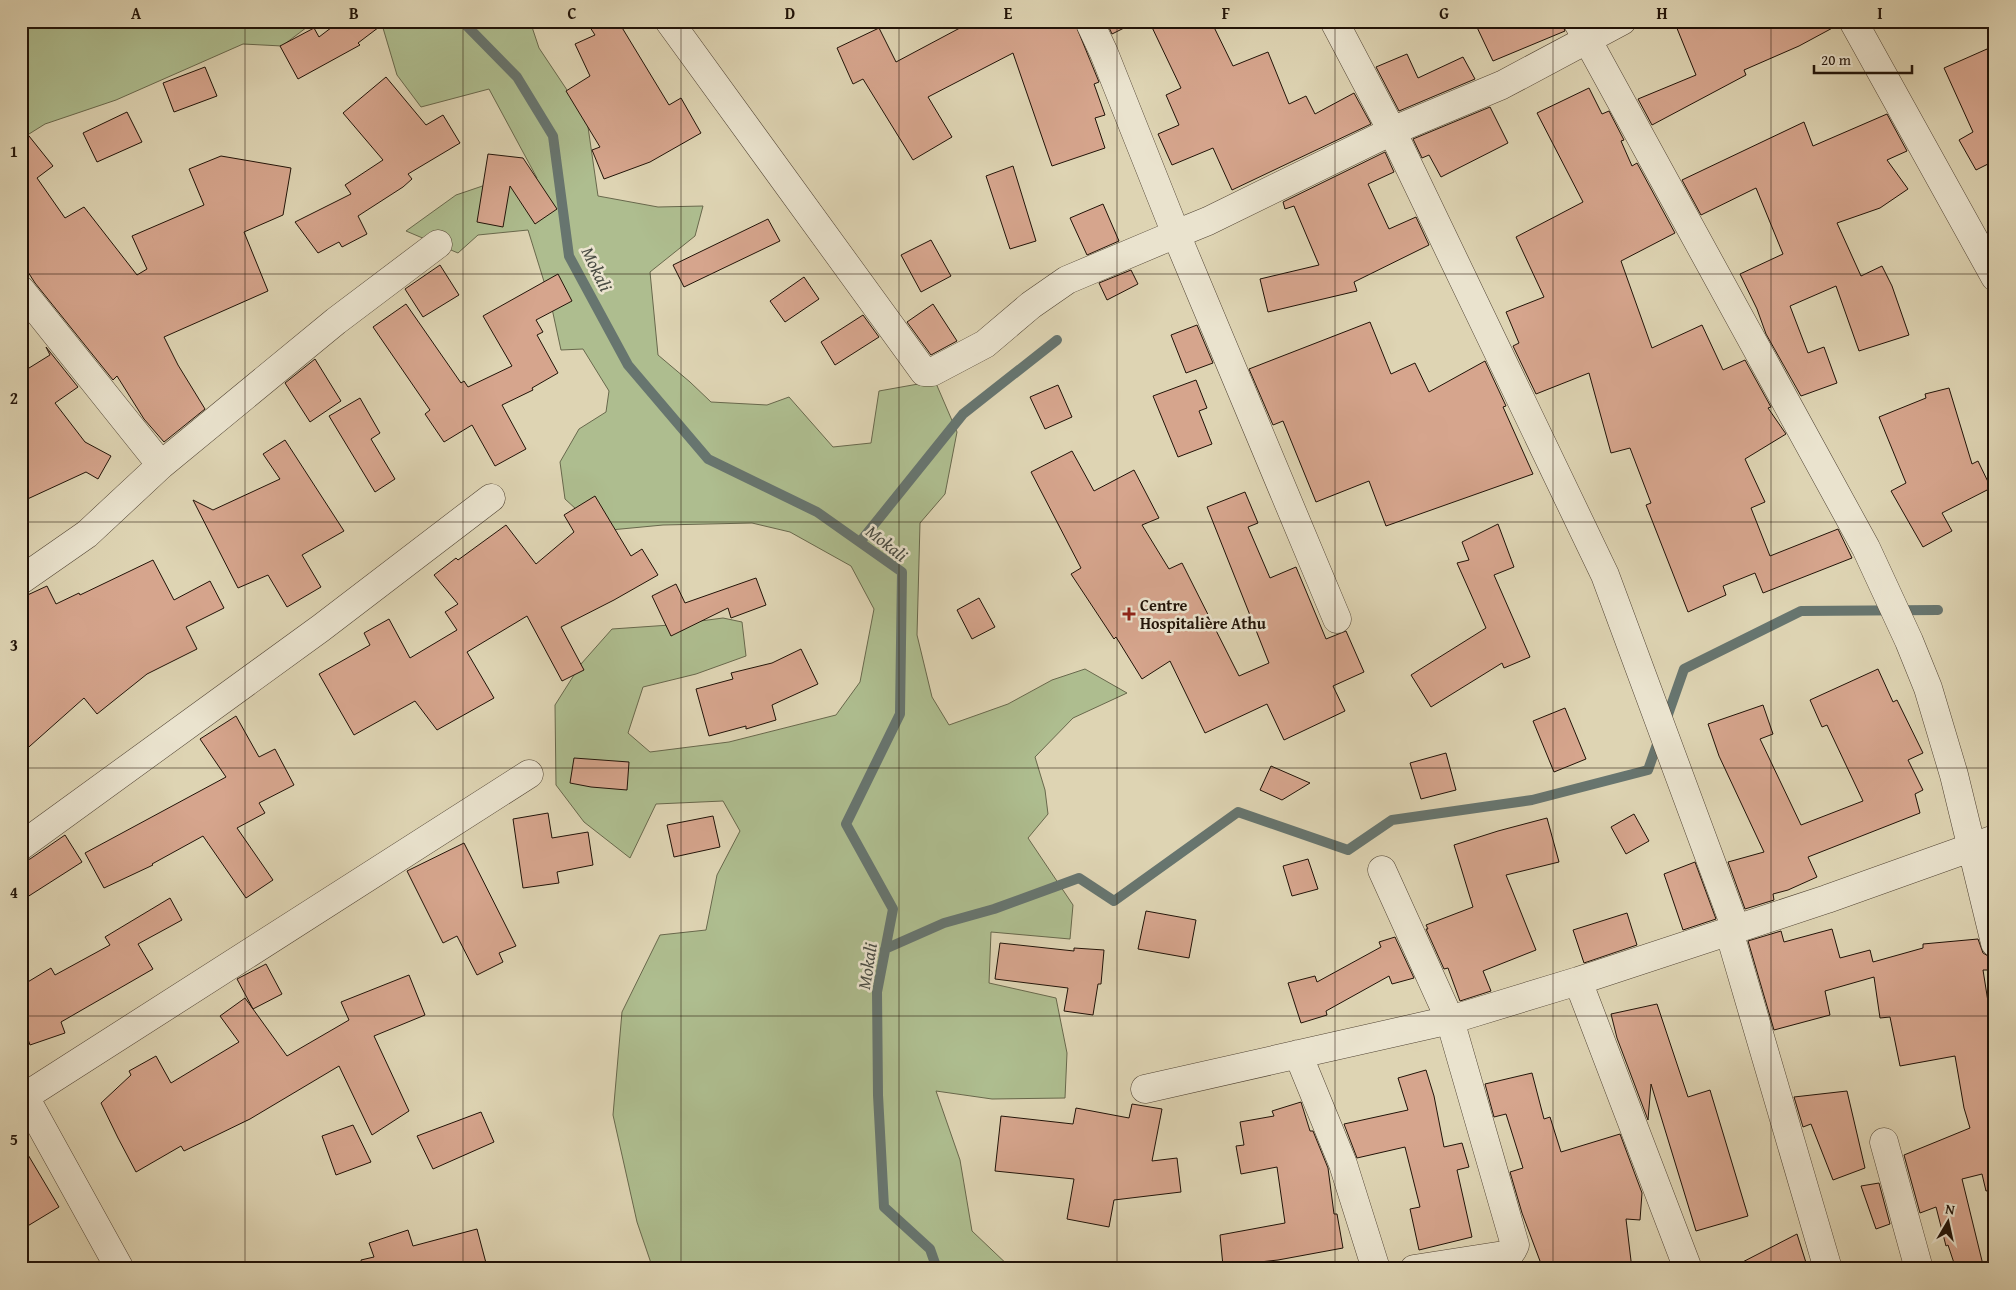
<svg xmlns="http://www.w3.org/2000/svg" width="2016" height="1290" viewBox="0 0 2016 1290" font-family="'Gentium Book Plus',serif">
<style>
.green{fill:#aebd8f;stroke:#68684c}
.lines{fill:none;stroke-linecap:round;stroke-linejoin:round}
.stream{stroke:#67756f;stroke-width:10}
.building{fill:#d6a58d;stroke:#211308}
.minor-casing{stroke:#504333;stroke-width:29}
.minor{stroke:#eae3ce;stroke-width:28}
.grid{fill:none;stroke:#211308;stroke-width:1;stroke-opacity:0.55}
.poi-dot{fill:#8f2418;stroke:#eae3ce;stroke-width:2}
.labels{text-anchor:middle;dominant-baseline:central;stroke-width:5;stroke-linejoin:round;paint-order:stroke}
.poi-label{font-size:16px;font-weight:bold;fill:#211308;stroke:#eae3ce;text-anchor:start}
.water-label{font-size:18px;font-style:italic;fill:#4a4c44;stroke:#eae3ce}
.neatline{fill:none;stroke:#211308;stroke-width:2}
.grid-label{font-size:16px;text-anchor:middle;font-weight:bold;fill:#211308}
</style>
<rect width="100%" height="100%" fill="#ded4b3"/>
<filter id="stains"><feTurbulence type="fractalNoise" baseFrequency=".004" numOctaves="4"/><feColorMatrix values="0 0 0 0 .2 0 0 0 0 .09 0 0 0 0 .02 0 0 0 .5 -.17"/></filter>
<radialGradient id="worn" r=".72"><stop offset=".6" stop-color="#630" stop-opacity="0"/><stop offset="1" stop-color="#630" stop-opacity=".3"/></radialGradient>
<!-- green -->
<path class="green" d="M 21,21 L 315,21 L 282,46 L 243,44 L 116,100 L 45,124 L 21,139 Z
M 375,21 L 530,21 L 539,48 L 587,120 L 598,196 L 658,207 L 703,206 L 695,236 L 650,272 L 658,355 L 690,382 L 711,402 L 767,405 L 789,397 L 833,447 L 871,443 L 879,391 L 935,381 L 957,432 L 945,494 L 920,523 L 917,635 L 932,697 L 949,725 L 1008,704 L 1052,680 L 1085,669 L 1127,693 L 1073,718 L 1035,757 L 1045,790 L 1048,814 L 1028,838 L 1073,905 L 1070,939 L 991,932 L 989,983 L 1056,998 L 1067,1053 L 1065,1098 L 992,1099 L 936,1091 L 960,1160 L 972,1231 L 1012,1269 L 653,1269 L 637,1222 L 613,1115 L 622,1012 L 660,935 L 706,930 L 717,875 L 740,831 L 723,801 L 656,804 L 630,858 L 584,822 L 556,785 L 555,705 L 581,664 L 612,629 L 670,625 L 723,618 L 742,622 L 746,656 L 696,674 L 643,687 L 628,733 L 650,752 L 729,742 L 836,715 L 860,682 L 874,609 L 851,566 L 790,532 L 752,523 L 663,525 L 600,531 L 565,499 L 560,462 L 579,429 L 606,412 L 609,391 L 583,349 L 561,350 L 551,304 L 528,230 L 478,235 L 458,253 L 406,231 L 456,195 L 509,177 L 537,178 L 489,89 L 421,107 L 397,75 L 383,28 Z"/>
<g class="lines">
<!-- stream -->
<path class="stream" d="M 462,21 L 517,77 L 553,136 L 569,256 L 628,365 L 708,459 L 817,512 L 902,572 L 900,714 L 846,824 L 893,909 L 877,992 L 878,1095 L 884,1207 L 930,1249 L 937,1269
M 860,542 L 963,414 L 1057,340
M 1665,723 L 1684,669 L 1801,611 L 1938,610
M 885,949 L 944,923 L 994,909 L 1079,878 L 1114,901 L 1238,812 L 1348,850 L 1392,820 L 1532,800 L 1648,770 L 1659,739"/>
</g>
<!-- building -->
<path class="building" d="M 340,21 L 387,21 L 358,43 L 360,45 L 298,79 L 280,46 L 314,28 L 319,37 Z
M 586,21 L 618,21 L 669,105 L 681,98 L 701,133 L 650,162 L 604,179 L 592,150 L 600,147 L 566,91 L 590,76 L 575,44 L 595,35 Z
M 973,21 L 1074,21 L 1099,82 L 1094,84 L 1105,115 L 1095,118 L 1105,148 L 1052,166 L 1013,53 L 928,97 L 952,137 L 913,160 L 863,79 L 853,84 L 837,48 L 879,28 L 896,62 Z
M 1106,21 L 1138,21 L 1112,34 Z
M 1149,21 L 1211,21 L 1233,66 L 1268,52 L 1289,104 L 1306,96 L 1315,114 L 1354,93 L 1371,124 L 1232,190 L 1213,148 L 1172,165 L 1158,134 L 1179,125 L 1166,95 L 1181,88 Z
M 1474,21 L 1561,21 L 1565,31 L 1493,61 Z
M 1674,21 L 1837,21 L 1838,25 L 1799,46 L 1744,70 L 1746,75 L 1652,125 L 1638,99 L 1696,75 Z
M 1987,49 L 1995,67 L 1995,179 L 1988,164 L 1976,170 L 1959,140 L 1973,132 L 1944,68 Z
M 1407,54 L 1418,78 L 1463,57 L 1475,79 L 1399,111 L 1376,67 Z
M 205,67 L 217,96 L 174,112 L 163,83 Z
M 386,77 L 426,125 L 443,115 L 460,143 L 408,174 L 412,179 L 403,187 L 358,216 L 367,234 L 342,247 L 339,242 L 318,253 L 295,222 L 351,194 L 345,185 L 383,160 L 343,113 Z
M 1589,88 L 1602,114 L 1609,111 L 1624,140 L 1621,141 L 1632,166 L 1637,163 L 1675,233 L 1621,261 L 1652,348 L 1702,325 L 1723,370 L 1745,360 L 1771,407 L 1768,408 L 1786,434 L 1745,459 L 1765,502 L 1751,508 L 1770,556 L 1838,529 L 1852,558 L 1763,593 L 1755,573 L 1723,586 L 1726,595 L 1688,612 L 1646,505 L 1651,503 L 1630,448 L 1611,453 L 1589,373 L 1536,394 L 1513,346 L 1519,343 L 1506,312 L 1544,297 L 1516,237 L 1583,202 L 1537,113 Z
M 1490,107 L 1508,143 L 1441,177 L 1429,155 L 1422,158 L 1413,139 Z
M 127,112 L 142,142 L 97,162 L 83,133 Z
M 1887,114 L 1907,151 L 1887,160 L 1908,189 L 1880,208 L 1837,223 L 1861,276 L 1882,266 L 1892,286 L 1909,335 L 1859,351 L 1836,286 L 1790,306 L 1808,353 L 1824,347 L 1837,383 L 1801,396 L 1766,334 L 1757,309 L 1740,274 L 1783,254 L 1756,188 L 1701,215 L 1682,180 L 1804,122 L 1813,146 Z
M 21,126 L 53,166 L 37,178 L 65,218 L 84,207 L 137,275 L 147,269 L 132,236 L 204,205 L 189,169 L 221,156 L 291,168 L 283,215 L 244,232 L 268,291 L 164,337 L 178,365 L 205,409 L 164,442 L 144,419 L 117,376 L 113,380 L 35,283 L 21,261 Z
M 1385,152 L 1394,172 L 1368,184 L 1389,229 L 1416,217 L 1429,245 L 1354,282 L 1357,291 L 1268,312 L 1260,279 L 1319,265 L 1294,206 L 1285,209 L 1283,202 Z
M 488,154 L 523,158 L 557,209 L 535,224 L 510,186 L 503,227 L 477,222 Z
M 1013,166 L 1036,241 L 1010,249 L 986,176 Z
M 1103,204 L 1119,241 L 1087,255 L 1070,218 Z
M 768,219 L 780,241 L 684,287 L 673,265 Z
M 931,240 L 951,276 L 921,292 L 901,255 Z
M 440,265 L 459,295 L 423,317 L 405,289 Z
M 1131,270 L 1138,284 L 1107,300 L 1099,283 Z
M 558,274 L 572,301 L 536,320 L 543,332 L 537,335 L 558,373 L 532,388 L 533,390 L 502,405 L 526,449 L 495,466 L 472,425 L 444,442 L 425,414 L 430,410 L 373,327 L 406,304 L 461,383 L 464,381 L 468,387 L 512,366 L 483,316 Z
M 804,277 L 819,299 L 785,322 L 770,301 Z
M 933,304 L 957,341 L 931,355 L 907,322 Z
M 863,315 L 879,337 L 835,365 L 821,342 Z
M 1370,322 L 1391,374 L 1415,363 L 1429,392 L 1485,361 L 1506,406 L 1503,407 L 1533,474 L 1386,526 L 1369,481 L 1316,502 L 1283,421 L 1273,425 L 1249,369 Z
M 1197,325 L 1213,363 L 1186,373 L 1171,335 Z
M 46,347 L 78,387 L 55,403 L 85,442 L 111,456 L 98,479 L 86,472 L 21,502 L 21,373 L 50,355 Z
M 315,359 L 341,401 L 310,422 L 285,383 Z
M 1196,380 L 1207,408 L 1199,411 L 1212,444 L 1178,457 L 1153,396 Z
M 1058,385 L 1072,417 L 1045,429 L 1030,397 Z
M 1949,388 L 1972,464 L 1978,461 L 1991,488 L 1942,513 L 1952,531 L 1923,547 L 1891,491 L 1906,483 L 1879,417 L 1926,398 L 1925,394 Z
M 360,398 L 380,433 L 371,439 L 395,479 L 375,492 L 329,416 Z
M 285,440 L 344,531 L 302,555 L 321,587 L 287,607 L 268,575 L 238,588 L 193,500 L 213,510 L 280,479 L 263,454 Z
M 1072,451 L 1094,491 L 1134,470 L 1159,518 L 1142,525 L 1169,569 L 1182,563 L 1239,676 L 1269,663 L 1207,507 L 1245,492 L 1258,523 L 1248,527 L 1270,578 L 1296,567 L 1326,639 L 1346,631 L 1364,672 L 1333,686 L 1345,711 L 1284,740 L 1267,704 L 1205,733 L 1170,661 L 1142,679 L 1116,637 L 1114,639 L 1071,574 L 1081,568 L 1031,472 Z
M 595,496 L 631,556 L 642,549 L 658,575 L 614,600 L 561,627 L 584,670 L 562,681 L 527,616 L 467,652 L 494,698 L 437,730 L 415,701 L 354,735 L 319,674 L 370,645 L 364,633 L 389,619 L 410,658 L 457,630 L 445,612 L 458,604 L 434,575 L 456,558 L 458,560 L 506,525 L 536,564 L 574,532 L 564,515 Z
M 1498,524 L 1514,567 L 1494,575 L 1530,657 L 1504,668 L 1502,663 L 1431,707 L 1411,675 L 1486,628 L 1457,563 L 1469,560 L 1462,542 Z
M 153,560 L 174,600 L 210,581 L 224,608 L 186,627 L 197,649 L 147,674 L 97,714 L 84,698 L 21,754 L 21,598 L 47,586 L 56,604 L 79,593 L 80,595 Z
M 756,578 L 766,605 L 731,618 L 728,608 L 671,636 L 652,596 L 676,584 L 685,603 Z
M 979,598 L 995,627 L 972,639 L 957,610 Z
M 801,649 L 818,684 L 772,705 L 776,720 L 746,729 L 746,726 L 709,736 L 696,689 L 733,679 L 731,673 L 772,663 Z
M 1878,669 L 1893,702 L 1897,700 L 1923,753 L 1908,760 L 1923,790 L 1915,794 L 1920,813 L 1808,857 L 1817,877 L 1788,890 L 1773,894 L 1774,900 L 1745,909 L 1728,862 L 1764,852 L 1719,756 L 1708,724 L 1763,705 L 1773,734 L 1760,739 L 1801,825 L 1863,801 L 1827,725 L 1822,727 L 1810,700 Z
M 1565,708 L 1586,759 L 1554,772 L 1533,721 Z
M 236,716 L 259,757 L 275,749 L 294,785 L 259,803 L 265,813 L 237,828 L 273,880 L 246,898 L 203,836 L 152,864 L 153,865 L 104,888 L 85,853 L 226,777 L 200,739 Z
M 1446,753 L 1456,790 L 1421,799 L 1410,763 Z
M 574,758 L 629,762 L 627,790 L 591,787 L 570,783 Z
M 1271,766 L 1310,783 L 1282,800 L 1260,790 Z
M 548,813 L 552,838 L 588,832 L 593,865 L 557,872 L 559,883 L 523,888 L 513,819 Z
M 1634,814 L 1649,841 L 1626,854 L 1611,827 Z
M 713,816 L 720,847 L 674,857 L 667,825 Z
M 1547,818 L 1559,862 L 1506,875 L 1536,950 L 1483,971 L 1491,991 L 1460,1001 L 1448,968 L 1444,969 L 1426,929 L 1428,929 L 1426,925 L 1473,907 L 1454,845 L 1498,831 Z
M 65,835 L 82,862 L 21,901 L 21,861 L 30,859 Z
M 464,843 L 516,946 L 499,953 L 503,962 L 477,975 L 457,936 L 443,943 L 407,871 Z
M 1308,859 L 1318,889 L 1292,896 L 1283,866 Z
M 1695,862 L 1716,919 L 1683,930 L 1664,874 Z
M 170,898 L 182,920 L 138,944 L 153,969 L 61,1022 L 65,1033 L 30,1045 L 21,1019 L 21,986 L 51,968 L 55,975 L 110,945 L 105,937 Z
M 1146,911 L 1196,920 L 1189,958 L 1138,949 Z
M 1627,913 L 1637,945 L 1584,963 L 1573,930 Z
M 1832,929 L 1840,958 L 1870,950 L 1873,962 L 1923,948 L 1923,944 L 1978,939 L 1983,953 L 1988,956 L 1989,970 L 1983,970 L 1995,1046 L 1995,1189 L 1986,1191 L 1982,1174 L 1962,1179 L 1984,1269 L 1956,1269 L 1948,1245 L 1946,1246 L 1936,1207 L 1920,1213 L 1904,1155 L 1970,1128 L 1964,1108 L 1955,1056 L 1900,1066 L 1890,1017 L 1880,1018 L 1874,977 L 1825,991 L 1830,1015 L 1774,1030 L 1748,941 L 1781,931 L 1784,942 Z
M 1395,937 L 1414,978 L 1392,984 L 1389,976 L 1326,1011 L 1327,1015 L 1301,1023 L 1288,983 L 1315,976 L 1317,982 L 1381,947 L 1379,942 Z
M 1000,943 L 1074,951 L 1074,948 L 1104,950 L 1101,984 L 1098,984 L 1093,1015 L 1064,1011 L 1068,988 L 995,979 Z
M 266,964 L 282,994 L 253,1009 L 237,979 Z
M 409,975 L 425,1015 L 374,1036 L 409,1111 L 372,1135 L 339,1066 L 250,1119 L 184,1151 L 181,1146 L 136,1172 L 118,1138 L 101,1103 L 131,1075 L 129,1071 L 156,1056 L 171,1083 L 239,1042 L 220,1016 L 245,998 L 287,1056 L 349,1020 L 341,1002 Z
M 1657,1004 L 1688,1097 L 1710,1090 L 1748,1216 L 1696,1231 L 1651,1084 L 1648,1120 L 1617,1038 L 1611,1014 Z
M 1426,1070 L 1434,1096 L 1444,1147 L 1462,1143 L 1469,1167 L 1457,1170 L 1472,1237 L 1419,1250 L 1410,1209 L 1420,1207 L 1405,1147 L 1357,1158 L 1344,1124 L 1408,1110 L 1398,1078 Z
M 1532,1073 L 1544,1119 L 1550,1117 L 1561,1152 L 1620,1134 L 1642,1193 L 1640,1220 L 1626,1219 L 1632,1269 L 1543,1269 L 1522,1213 L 1510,1172 L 1523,1168 L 1506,1114 L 1494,1117 L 1485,1084 Z
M 1847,1091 L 1865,1168 L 1833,1180 L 1811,1124 L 1803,1127 L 1794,1097 Z
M 1301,1102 L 1310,1131 L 1313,1131 L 1328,1168 L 1334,1214 L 1337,1214 L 1343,1248 L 1278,1260 L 1223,1266 L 1220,1235 L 1285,1223 L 1277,1167 L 1241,1174 L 1236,1146 L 1244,1145 L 1240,1122 L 1274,1116 L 1272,1111 Z
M 1132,1104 L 1162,1109 L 1152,1161 L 1177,1158 L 1181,1192 L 1114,1200 L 1109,1227 L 1067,1219 L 1074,1179 L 995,1171 L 1001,1116 L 1073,1124 L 1076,1108 L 1129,1118 Z
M 481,1112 L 494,1142 L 433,1169 L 417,1136 Z
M 353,1125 L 371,1162 L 336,1175 L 322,1136 Z
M 21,1143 L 59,1207 L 21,1230 Z
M 1879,1183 L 1890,1224 L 1876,1229 L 1861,1186 Z
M 477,1229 L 486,1263 L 465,1269 L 363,1269 L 361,1260 L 374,1257 L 369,1243 L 408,1230 L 413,1246 Z
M 1797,1234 L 1808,1269 L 1729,1269 Z"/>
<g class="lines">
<defs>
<path id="minor" d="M 669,21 L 924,372 L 932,372 L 985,344 L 1031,305 L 1067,280 L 1176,234 L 1337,619
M 1089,21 L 1104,53 L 1176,234 L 1208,221 L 1392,131 L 1502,85 L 1622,21
M 1334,21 L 1392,131 L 1605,575 L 1736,929
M 1577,21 L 1866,548 L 1909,641 L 1928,688 L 1954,775 L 1995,943
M 1853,21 L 1995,277
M 21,290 L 161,465
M 21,580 L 87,534 L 161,465 L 336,321 L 438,244
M 21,846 L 321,628 L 491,498
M 1382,870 L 1450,1020 L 1515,1245 L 1512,1251 L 1504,1255 L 1414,1269
M 1729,931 L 1828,1269
M 1578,981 L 1688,1269
M 1298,1054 L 1343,1164 L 1376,1269
M 1145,1089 L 1450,1020 L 1578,981 L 1827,899 L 1995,839
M 25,1097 L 120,1269
M 21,1099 L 529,774
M 1884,1142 L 1919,1269"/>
</defs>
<!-- minor casing -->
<use href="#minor" class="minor-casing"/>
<!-- minor -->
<use href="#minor" class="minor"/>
</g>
<!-- grid -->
<path class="grid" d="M 245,21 L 245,1269M 463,21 L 463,1269M 681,21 L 681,1269M 899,21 L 899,1269M 1117,21 L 1117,1269M 1335,21 L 1335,1269M 1553,21 L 1553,1269M 1771,21 L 1771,1269M 21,274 L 1995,274M 21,522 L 1995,522M 21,768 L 1995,768M 21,1016 L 1995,1016"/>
<!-- markers -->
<path class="poi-dot" d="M1126.5 606.5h5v5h5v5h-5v5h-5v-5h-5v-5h5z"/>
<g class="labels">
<!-- poi labels -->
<g class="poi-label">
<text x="1140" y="605">Centre<tspan x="1140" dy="18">Hospitalière Athu</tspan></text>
</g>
<!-- water labels -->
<g class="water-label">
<text transform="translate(597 269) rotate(64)">Mokali</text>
<text transform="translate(887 543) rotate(38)">Mokali</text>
<text transform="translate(867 966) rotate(-81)">Mokali</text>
</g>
</g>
<!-- margin -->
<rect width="2016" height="1290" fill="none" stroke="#ded4b3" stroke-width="55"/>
<!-- north arrow -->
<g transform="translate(1948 1222) rotate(9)" stroke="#eae3ce" stroke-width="4" paint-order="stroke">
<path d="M0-4L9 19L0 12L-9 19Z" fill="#211308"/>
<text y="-8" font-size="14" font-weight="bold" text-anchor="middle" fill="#211308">N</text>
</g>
<!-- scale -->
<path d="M1814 65v8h98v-8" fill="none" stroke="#211308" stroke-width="2.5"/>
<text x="1821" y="65" font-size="15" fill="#211308" stroke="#eae3ce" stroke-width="4" paint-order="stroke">20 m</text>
<rect x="28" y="28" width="1960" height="1234" class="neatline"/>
<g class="grid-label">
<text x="136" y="19">A</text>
<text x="354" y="19">B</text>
<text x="572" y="19">C</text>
<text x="790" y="19">D</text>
<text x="1008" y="19">E</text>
<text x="1226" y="19">F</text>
<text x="1444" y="19">G</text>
<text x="1662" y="19">H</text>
<text x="1880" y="19">I</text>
<text x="14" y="157">1</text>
<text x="14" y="404">2</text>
<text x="14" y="651">3</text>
<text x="14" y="898">4</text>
<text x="14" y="1145">5</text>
</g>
<rect width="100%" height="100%" filter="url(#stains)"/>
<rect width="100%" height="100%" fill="url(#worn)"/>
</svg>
